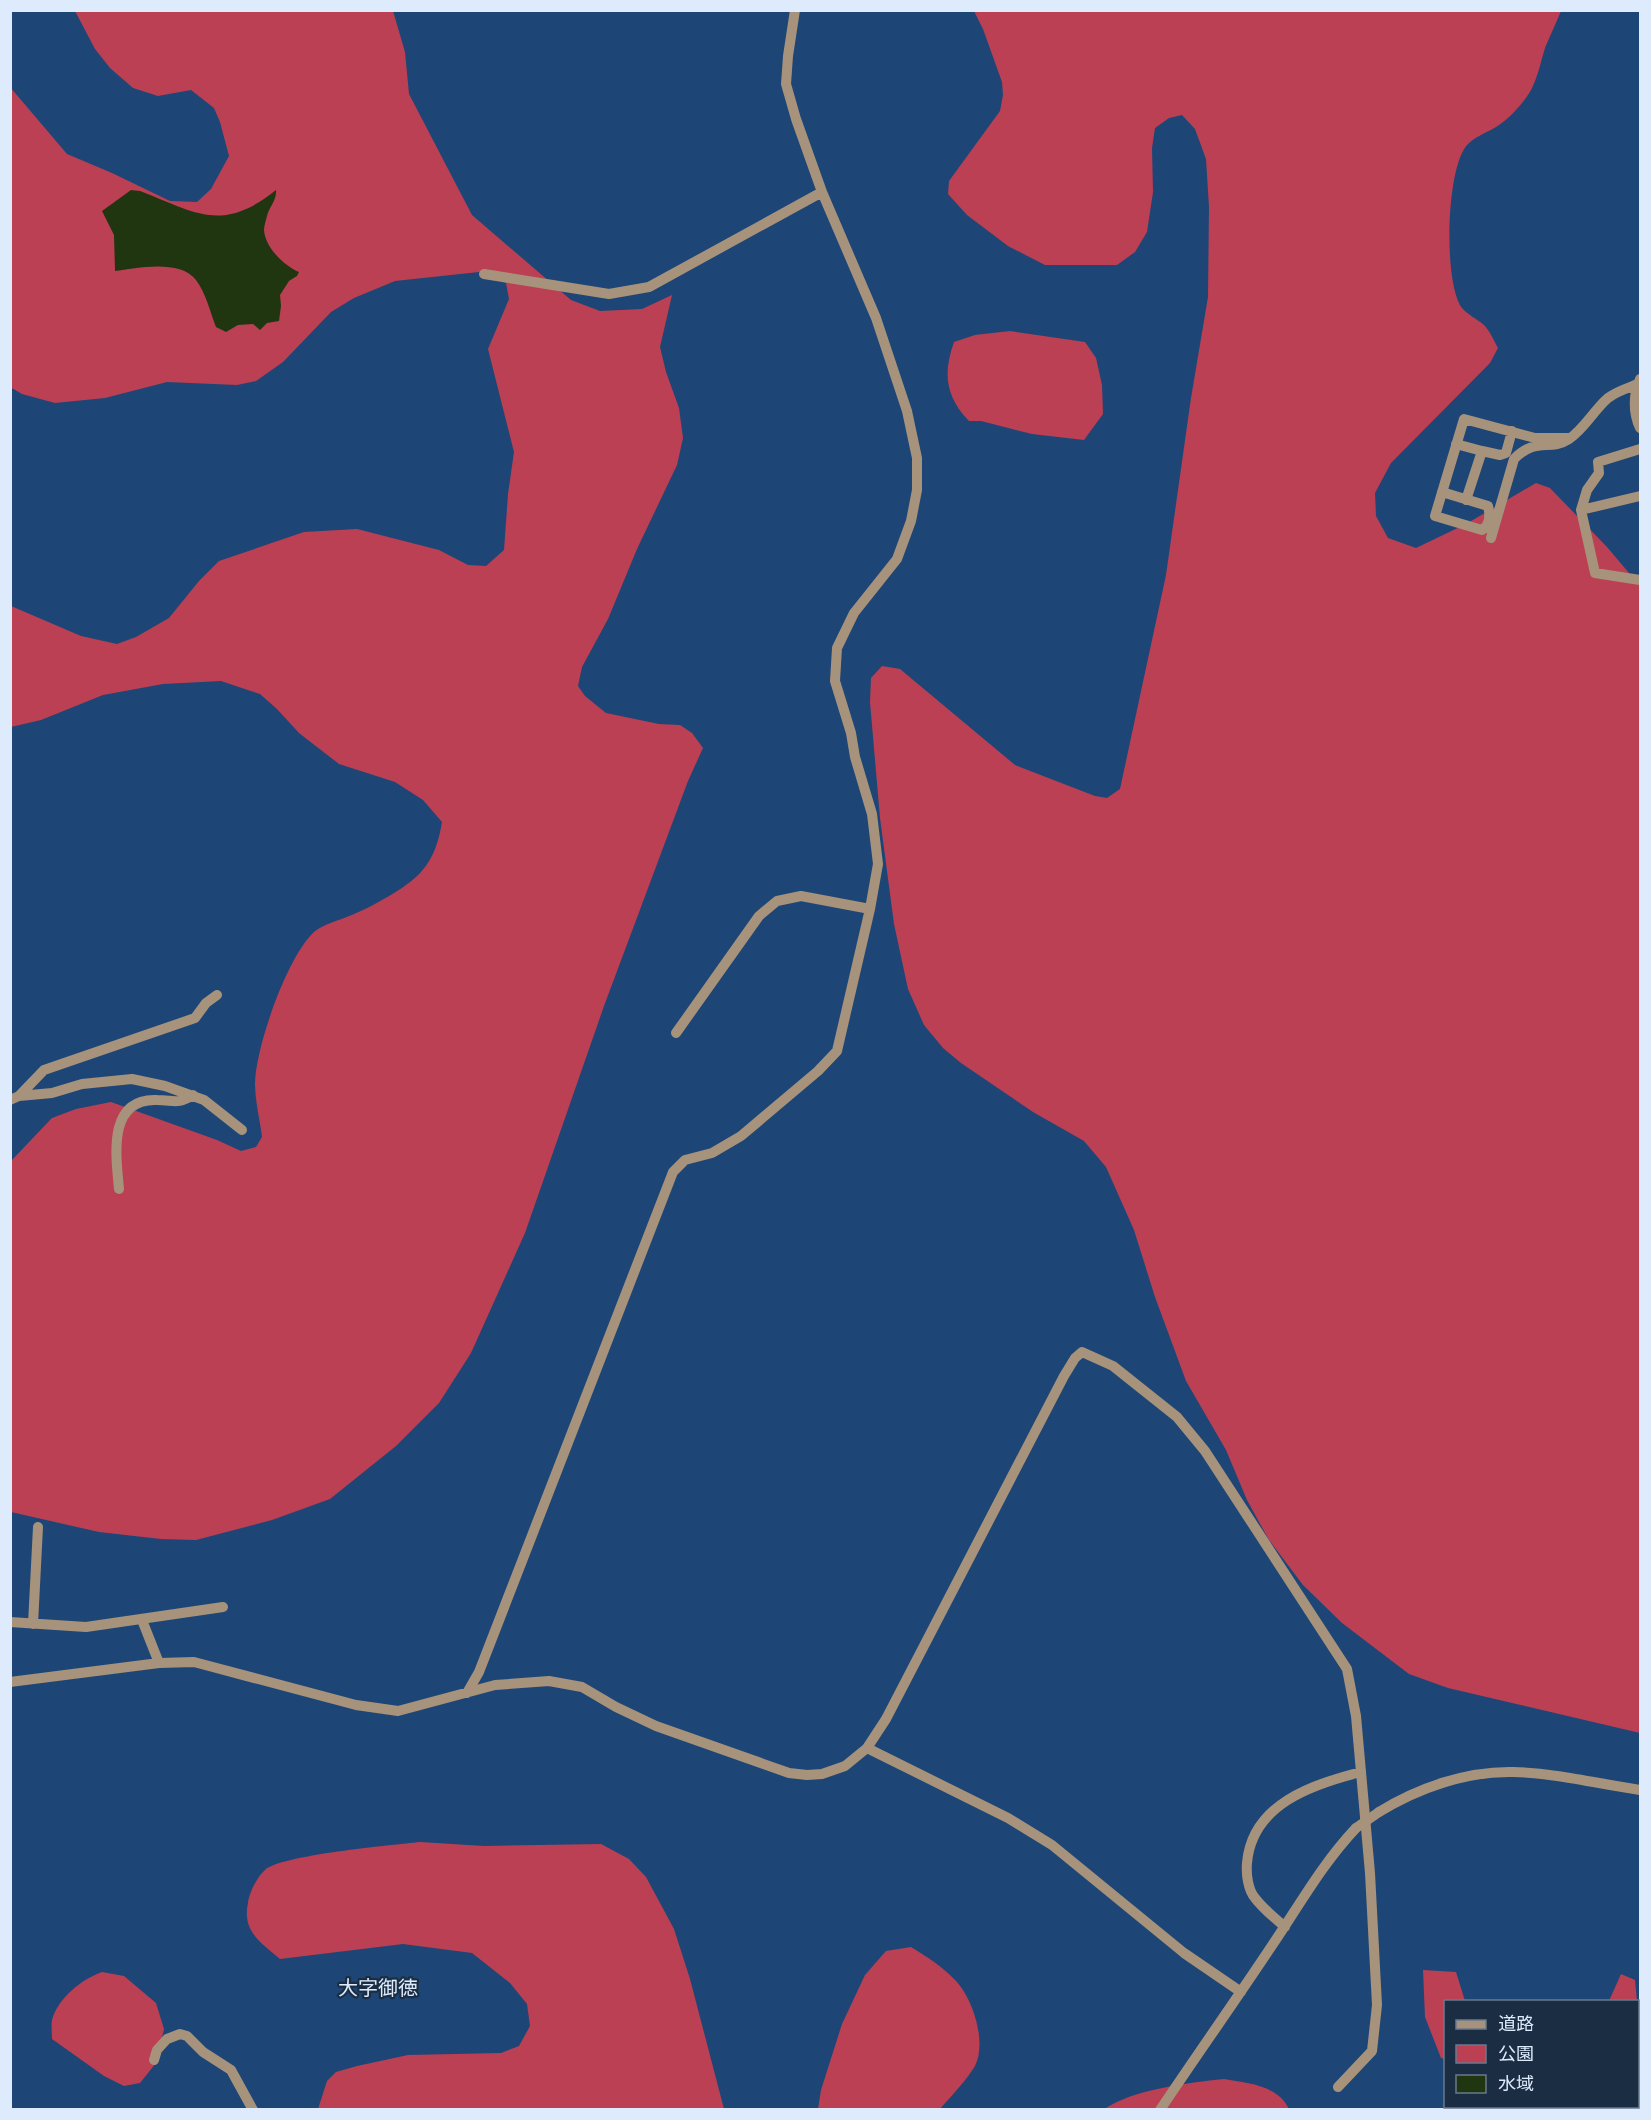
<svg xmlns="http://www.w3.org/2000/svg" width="1651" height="2120" viewBox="0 0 1651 2120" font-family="'PT Sans Narrow','Noto Sans JP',sans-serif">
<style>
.green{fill:#bb4054}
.water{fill:#203611}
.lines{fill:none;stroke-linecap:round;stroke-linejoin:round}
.minor{stroke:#a7937b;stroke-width:10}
.minor-bridge{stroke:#a7937b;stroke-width:10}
.labels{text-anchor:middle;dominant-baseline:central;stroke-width:4.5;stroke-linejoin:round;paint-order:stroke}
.quarter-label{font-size:20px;fill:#deebfd;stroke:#1b2d42}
</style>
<rect width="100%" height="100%" fill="#1d4676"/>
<!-- green -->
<path class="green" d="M 75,11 L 393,11 L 405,52 L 409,94 L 472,215 L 571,300 L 600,311 L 642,309 L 672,295 L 660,347 L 666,372 L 679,408 L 683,438 L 677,465 L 637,549 L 608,619 L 582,667 L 578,686 L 585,696 L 606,713 L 659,724 L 680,725 L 692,733 L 703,748 L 688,781 L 604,1006 L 525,1233 L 471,1353 L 439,1403 L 396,1446 L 330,1499 L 272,1520 L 196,1540 L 161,1539 L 99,1532 L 11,1512 L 11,1161 L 52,1118 L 76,1109 L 111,1102 L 217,1140 L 241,1151 L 256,1147 L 262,1137 C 260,1120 255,1101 255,1083 C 256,1046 287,957 314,932 C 323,924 340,920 352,915 C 371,907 407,888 421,872 C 434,858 439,840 442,822 L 423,800 L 395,782 L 339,764 L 299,733 L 277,709 L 260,694 L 221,681 L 163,684 L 103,695 L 41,720 L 11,727 L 11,606 L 81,636 L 117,644 L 136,637 L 169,618 L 199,581 L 219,561 L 304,532 L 357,529 L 439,550 L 468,565 L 486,566 L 504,550 L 508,494 L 514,452 L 488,349 L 509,299 L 506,283 L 490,273 L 479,272 L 395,281 L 354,298 L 331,312 L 283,362 L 256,381 L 237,385 L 167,382 L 105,398 L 55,403 L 22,394 L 10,387 L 10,87 L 67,154 L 112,173 L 170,201 L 197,202 L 211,189 L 229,156 L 220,122 L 214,108 L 191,90 L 158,96 L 133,88 L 110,68 L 95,49 Z
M 974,11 L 1561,11 C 1556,23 1550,36 1545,48 C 1541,61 1538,76 1532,88 C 1526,100 1511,117 1499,125 C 1489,132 1477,135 1468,144 C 1446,165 1443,283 1462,308 C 1468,315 1477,319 1484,325 C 1490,331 1494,341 1498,348 L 1490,363 L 1391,463 L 1375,493 L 1376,516 L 1388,538 L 1416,548 L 1466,524 L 1536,483 L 1550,488 L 1607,547 L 1640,586 L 1640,1733 L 1448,1688 L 1409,1674 L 1342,1623 L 1303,1585 L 1269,1540 L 1247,1500 L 1226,1450 L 1186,1381 L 1155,1297 L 1134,1230 L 1106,1167 L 1084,1141 L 1033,1112 L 961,1063 L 943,1048 L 924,1025 L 908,989 L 894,924 L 880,818 L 870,702 L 871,678 L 882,666 L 900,669 L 1015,765 L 1095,796 L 1107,798 L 1120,789 L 1166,575 L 1191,398 L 1208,297 L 1209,207 L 1206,159 L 1195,129 L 1182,115 L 1169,118 L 1155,128 L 1152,148 L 1153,192 L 1147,232 L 1135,252 L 1117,265 L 1045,265 L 1008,246 L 967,215 L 948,194 L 949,181 L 1000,111 L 1003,95 L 1002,82 L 983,29 Z
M 1010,331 L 1085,342 L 1096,358 L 1102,385 L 1103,414 L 1084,440 L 1032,434 L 981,421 L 969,421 C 945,396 943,373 954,342 L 975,335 Z
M 420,1842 L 484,1846 L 601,1844 L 629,1859 L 646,1877 L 674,1929 L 690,1979 L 724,2109 L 318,2109 L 327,2081 L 336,2072 L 357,2066 L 408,2055 L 501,2053 L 519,2046 L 530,2026 L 527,2004 L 510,1983 L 472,1953 L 403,1944 L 280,1959 C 260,1942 242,1931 248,1903 C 249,1893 257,1877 265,1870 C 281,1855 392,1845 420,1842 Z
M 911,1947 C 926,1956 943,1967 955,1980 C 973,1998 987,2042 975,2066 C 966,2081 951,2096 940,2109 L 818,2109 L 821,2090 L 842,2024 L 865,1975 L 886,1951 Z
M 1423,1970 L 1456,1972 L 1465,2001 L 1446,2002 L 1445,2059 L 1441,2058 L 1425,2017 Z
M 102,1972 L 124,1976 L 156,2003 L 164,2029 L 156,2063 L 140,2083 L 124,2086 L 104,2076 L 52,2039 C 52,2033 51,2026 52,2020 C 58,1998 82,1979 102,1972 Z
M 1621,1974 L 1635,1980 L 1637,2002 L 1609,2001 Z
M 1638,2002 L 1640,2031 L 1640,2109 L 1555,2109 L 1558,2106 L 1638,2106 Z
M 1224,2079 C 1247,2083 1278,2085 1289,2109 L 1103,2110 C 1133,2089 1188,2083 1224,2079 Z"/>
<!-- water -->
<path class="water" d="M 131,190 L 140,191 C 195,212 221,234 276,190 C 277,200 269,207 267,216 C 266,220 264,226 264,230 C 265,247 284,266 299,272 L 297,276 L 289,281 L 280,295 L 281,306 L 279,321 L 267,323 L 260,330 L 253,324 L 238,325 L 226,332 L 216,327 C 210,312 206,293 196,280 C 180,259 137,268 115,271 L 114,235 L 102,211 Z"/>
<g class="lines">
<!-- minor -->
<path class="minor" d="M 484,274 L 609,294 L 649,287 L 822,192
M 1640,379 C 1633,394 1633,413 1640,428
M 1456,444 L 1482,451 L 1466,500
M 1640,449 L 1598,462 L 1599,473 L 1587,490 L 1581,510 L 1595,573 L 1640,580
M 1482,451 L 1500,455 L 1506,453 L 1512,431
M 1442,492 L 1488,506 C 1490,514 1490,525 1482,530 L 1435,516 L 1464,419 L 1535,438 L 1570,438
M 1581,510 L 1640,496
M 1491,538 L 1514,459 C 1537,436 1549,452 1569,439 C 1584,429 1594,410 1608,398 C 1617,391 1628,388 1638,384
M 676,1033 L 759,916 L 777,901 L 801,896 L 870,909
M 19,1096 L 44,1070 L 195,1018 L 206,1003 L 217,995
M 10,1100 L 19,1096 L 52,1093 L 82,1084 L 132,1079 L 165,1086 L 204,1100 L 242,1130
M 119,1189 C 116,1156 107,1098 157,1100 C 174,1100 177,1105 193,1095
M 142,1620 L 159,1663
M 10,1622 L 86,1627 L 223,1607
M 33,1624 L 38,1527
M 10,1682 L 159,1663 L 194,1662 L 356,1705 L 398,1711 L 495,1685 L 549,1681 L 582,1687 L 616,1707 L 656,1726 L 789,1773 L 807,1775 L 822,1774 L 845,1766 L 867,1748 L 886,1719 L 1064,1376 L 1075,1358 L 1082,1352 L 1113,1366 L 1177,1417 L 1205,1451 L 1347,1669 L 1356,1716 L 1361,1772 L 1370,1873 L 1377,2005 L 1372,2051 L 1338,2087
M 467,1693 L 479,1672 L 673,1172 L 685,1160 L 712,1153 L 741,1136 L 818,1071 L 837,1051 L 870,909 L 878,864 L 872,814 L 855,757 L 851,733 L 835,681 L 837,648 L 854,613 L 897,559 L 911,521 L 917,490 L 917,458 L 907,411 L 876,318 L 822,192 L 796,119 L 786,84 L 788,56 L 795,10
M 867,1748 L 1008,1818 L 1052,1845 L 1184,1953 L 1241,1992
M 1379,1812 C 1418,1788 1466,1771 1513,1772 C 1556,1773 1599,1784 1640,1790
M 1285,1927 C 1275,1918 1263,1909 1255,1898 C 1248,1890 1246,1874 1247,1863 C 1252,1804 1313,1784 1361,1772
M 154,2060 L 157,2050 L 167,2039 L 180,2034 L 187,2036 L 203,2052 L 231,2070 L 253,2110
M 1160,2110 C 1197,2055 1235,2001 1271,1947 C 1299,1906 1322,1864 1356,1828"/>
<!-- minor-bridge -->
<path class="minor-bridge" d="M 1356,1828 L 1379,1812"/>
</g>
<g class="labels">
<!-- quarter labels -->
<g class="quarter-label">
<text x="378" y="1988">大字御徳</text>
</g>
</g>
<!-- border -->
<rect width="1651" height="2120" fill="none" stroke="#deebfd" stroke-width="24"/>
<!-- legend -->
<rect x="1444" y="2000" width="195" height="108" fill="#1b2d42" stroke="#69798d" stroke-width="1.5"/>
<rect x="1456" y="2020" width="30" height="9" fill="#a7937b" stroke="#69798d" stroke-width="1.5"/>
<text x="1498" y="2030" font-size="18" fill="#deebfd">道路</text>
<rect x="1456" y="2045" width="30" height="18" fill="#bb4054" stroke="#69798d" stroke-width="1.5"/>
<text x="1498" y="2060" font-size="18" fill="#deebfd">公園</text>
<rect x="1456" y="2075" width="30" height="18" fill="#203611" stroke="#69798d" stroke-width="1.5"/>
<text x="1498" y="2090" font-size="18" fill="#deebfd">水域</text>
</svg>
